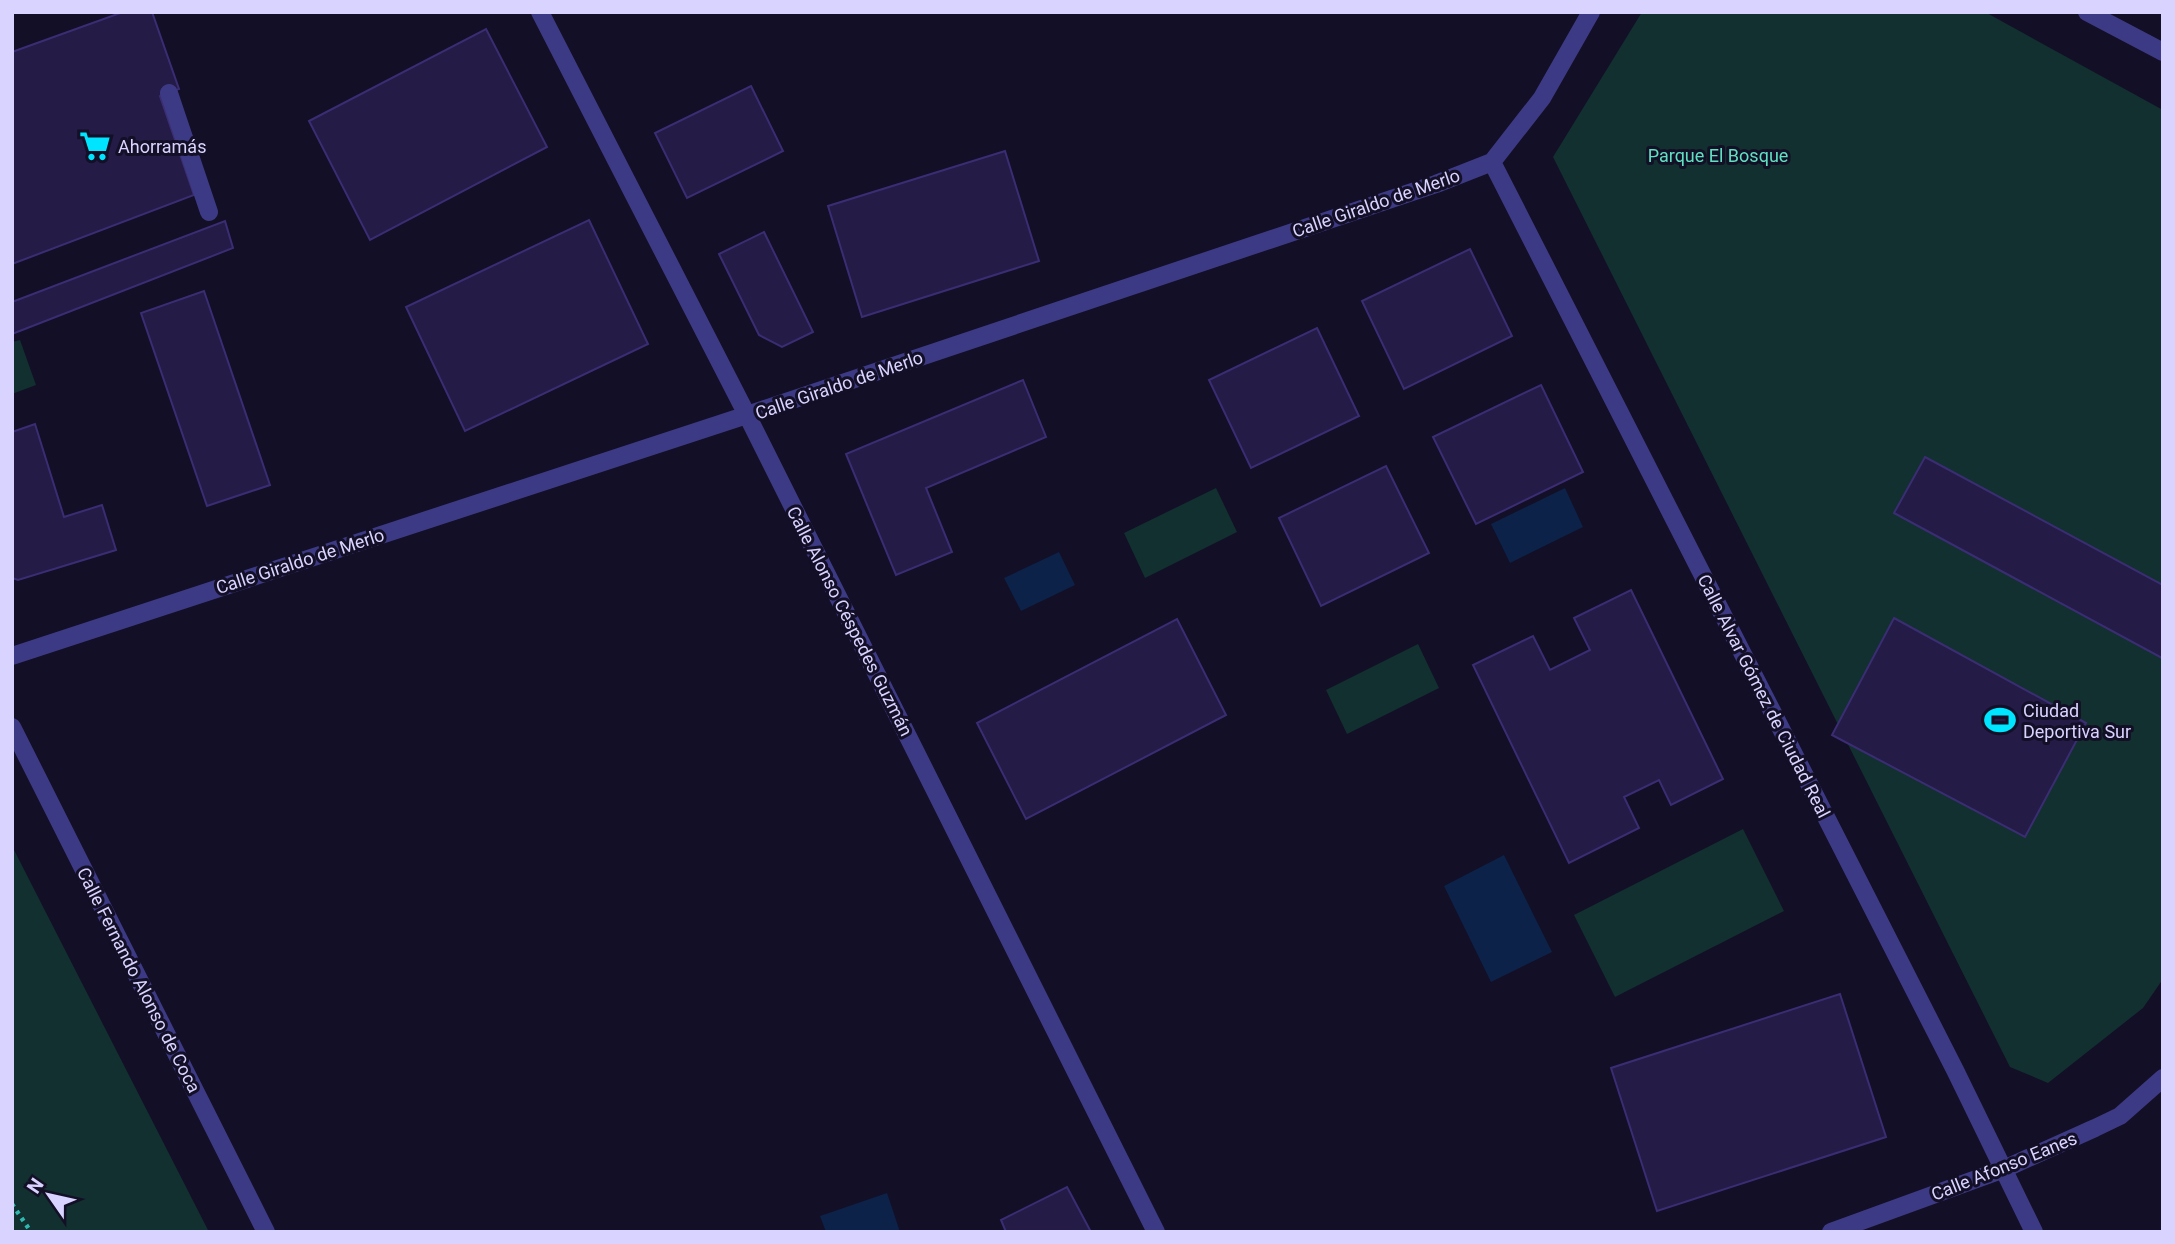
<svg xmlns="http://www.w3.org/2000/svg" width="2175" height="1244" viewBox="0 0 2175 1244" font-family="Roboto,sans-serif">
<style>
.green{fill:#12302f}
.water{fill:#0c2248}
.building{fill:#241b47;stroke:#3b2d73;stroke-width:2}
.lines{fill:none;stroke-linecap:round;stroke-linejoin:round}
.path{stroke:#2fb8b0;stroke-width:4.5;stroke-dasharray:3.5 5;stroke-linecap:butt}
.minor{stroke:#3d3a85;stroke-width:18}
.labels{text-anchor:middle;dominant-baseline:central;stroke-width:6;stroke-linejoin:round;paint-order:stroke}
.poi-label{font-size:18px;fill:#d9d4ff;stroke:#130f26;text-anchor:start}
.park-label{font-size:18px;fill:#5fe0c0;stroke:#130f26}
.street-label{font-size:18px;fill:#d9d4ff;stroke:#130f26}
</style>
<rect width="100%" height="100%" fill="#130f26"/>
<!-- green -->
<path class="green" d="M 1642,12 L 1985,12 L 2163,110 L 2163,979 L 2143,1008 L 2048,1083 L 2010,1067 L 1553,157 Z
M 20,340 L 36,385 L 12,394 L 12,342 Z
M 1216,488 L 1237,532 L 1145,578 L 1124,533 Z
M 1418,644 L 1439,688 L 1347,734 L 1326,690 Z
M 1743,829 L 1784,911 L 1615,997 L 1574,915 Z
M 12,846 L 209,1232 L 12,1232 Z"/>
<!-- water -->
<path class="water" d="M 1565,488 L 1583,527 L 1510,563 L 1491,524 Z
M 1059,552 L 1075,585 L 1021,611 L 1004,578 Z
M 1504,855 L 1552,952 L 1491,982 L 1444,886 Z
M 887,1193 L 900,1232 L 826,1232 L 820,1216 Z"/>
<!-- building -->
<path class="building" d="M 123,12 L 152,12 L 179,89 L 160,96 L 194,195 L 12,264 L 12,52 Z
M 486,29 L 547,147 L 370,240 L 309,121 Z
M 751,86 L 783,151 L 687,198 L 655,133 Z
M 1005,151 L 1039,261 L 862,317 L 828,206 Z
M 589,220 L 648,344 L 465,431 L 406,307 Z
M 225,221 L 233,248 L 12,334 L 12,302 Z
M 764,232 L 813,332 L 782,347 L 759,335 L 719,254 Z
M 1470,249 L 1512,336 L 1404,389 L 1362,301 Z
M 204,291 L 270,485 L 207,506 L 141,313 Z
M 1317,328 L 1359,416 L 1251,468 L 1209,380 Z
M 1023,380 L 1046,437 L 926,488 L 952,552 L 896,575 L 846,454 Z
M 1541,385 L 1583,472 L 1476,524 L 1433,437 Z
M 35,424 L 64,517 L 102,505 L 116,550 L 18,580 L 12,578 L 12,432 Z
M 1925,457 L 2163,585 L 2162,658 L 1894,513 Z
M 1386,466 L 1429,553 L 1321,606 L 1279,518 Z
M 1631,590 L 1723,779 L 1671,805 L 1659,780 L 1624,797 L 1639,828 L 1569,863 L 1473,665 L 1533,636 L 1550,670 L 1590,650 L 1574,618 Z
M 1894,618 L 2086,723 L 2025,837 L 1832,735 Z
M 1177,619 L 1226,715 L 1026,819 L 977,723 Z
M 1840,994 L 1886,1137 L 1657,1211 L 1611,1068 Z
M 1067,1187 L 1091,1232 L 1006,1232 L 1001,1220 Z"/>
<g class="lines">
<!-- path -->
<path class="path" d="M 12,1204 L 31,1232"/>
<!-- minor -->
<path class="minor" d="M 540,12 L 747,415 L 1156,1232
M 2087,12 L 2163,52
M 169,93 L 209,212
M 1492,162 L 1955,1070 L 2034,1232
M 12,656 L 747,415 L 1436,184 L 1492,162 L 1542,98 L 1591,12
M 12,727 L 266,1232
M 1831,1232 L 2004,1169 L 2095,1128 L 2120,1116 L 2163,1078"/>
</g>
<!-- icons -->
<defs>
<symbol id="supermarket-bare" viewBox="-9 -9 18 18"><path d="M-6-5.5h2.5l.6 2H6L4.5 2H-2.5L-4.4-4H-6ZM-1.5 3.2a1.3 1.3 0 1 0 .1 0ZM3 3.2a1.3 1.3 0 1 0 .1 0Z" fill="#00e5ff" stroke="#130f26" stroke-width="2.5" paint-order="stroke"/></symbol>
<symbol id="stadium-bare" viewBox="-9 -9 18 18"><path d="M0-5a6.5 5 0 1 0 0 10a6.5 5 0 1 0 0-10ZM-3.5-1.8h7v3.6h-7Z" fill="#00e5ff" stroke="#130f26" stroke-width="2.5" paint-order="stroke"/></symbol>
</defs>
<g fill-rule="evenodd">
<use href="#supermarket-bare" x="73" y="124" width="44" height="44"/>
<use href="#stadium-bare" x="1978" y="698" width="44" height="44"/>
</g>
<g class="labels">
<!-- poi labels -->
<g class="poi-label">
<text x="118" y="146">Ahorramás</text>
<text x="2023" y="710">Ciudad<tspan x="2023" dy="21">Deportiva Sur</tspan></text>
</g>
<!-- park labels -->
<g class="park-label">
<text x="1718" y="155">Parque El Bosque</text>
</g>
<!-- street labels -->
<g class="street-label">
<text transform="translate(1376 203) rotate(-19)">Calle Giraldo de Merlo</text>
<text transform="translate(839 385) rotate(-19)">Calle Giraldo de Merlo</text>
<text transform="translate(300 561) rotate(-18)">Calle Giraldo de Merlo</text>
<text transform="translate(850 621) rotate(63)">Calle Alonso Céspedes Guzmán</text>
<text transform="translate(1764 696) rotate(63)">Calle Alvar Gómez de Ciudad Real</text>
<text transform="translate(139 980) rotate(63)">Calle Fernando Alonso de Coca</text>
<text transform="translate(2004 1166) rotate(-22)">Calle Afonso Eanes</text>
</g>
</g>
<!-- border -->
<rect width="2175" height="1244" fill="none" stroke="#d9d4ff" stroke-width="28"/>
<!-- north arrow -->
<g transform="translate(49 1195) rotate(304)" stroke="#130f26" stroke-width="5" paint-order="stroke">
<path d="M0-5L12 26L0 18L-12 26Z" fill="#d9d4ff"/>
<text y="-10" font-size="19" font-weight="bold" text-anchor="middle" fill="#d9d4ff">N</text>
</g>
</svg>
